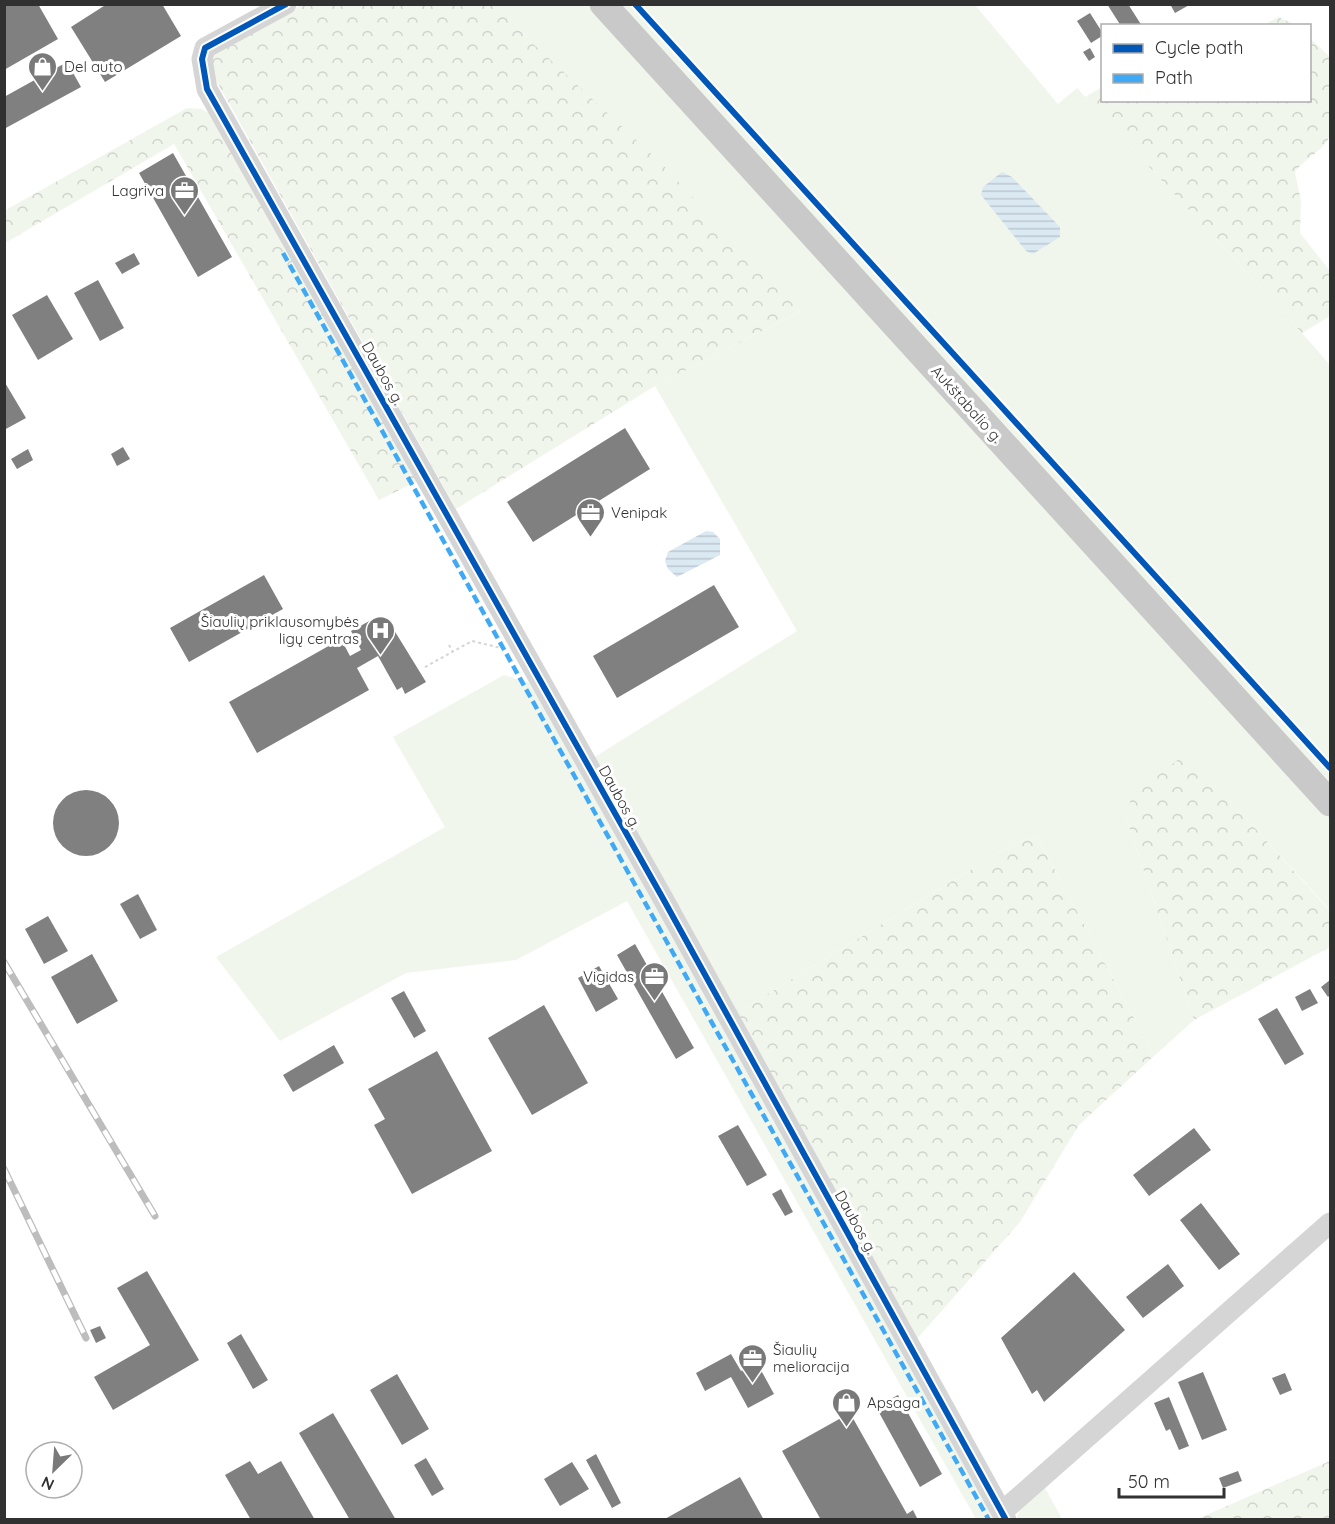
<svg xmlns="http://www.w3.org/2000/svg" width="1335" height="1524" viewBox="0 0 1335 1524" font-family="Quicksand,sans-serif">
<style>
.green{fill:#f1f6ed}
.forest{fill:url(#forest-crowns)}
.water{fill:url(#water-rules)}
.building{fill:#808080}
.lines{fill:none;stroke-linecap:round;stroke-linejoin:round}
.path{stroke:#d5d5d5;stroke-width:2;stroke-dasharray:3 3;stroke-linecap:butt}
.minor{stroke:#d5d5d5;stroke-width:21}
.major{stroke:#c9c9c9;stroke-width:27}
.rail-casing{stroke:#bdbdbd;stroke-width:7}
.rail{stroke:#fff;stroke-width:4.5;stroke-dasharray:14;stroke-linecap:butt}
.quiet{stroke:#3fa9f5;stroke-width:4.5;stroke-dasharray:9 4.5;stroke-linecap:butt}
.cycleway-casing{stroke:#fff;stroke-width:10}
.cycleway{stroke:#0057b8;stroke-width:6}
.labels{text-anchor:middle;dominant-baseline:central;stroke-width:6;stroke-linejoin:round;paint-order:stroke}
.poi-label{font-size:15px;fill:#313131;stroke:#fff;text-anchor:start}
.street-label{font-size:15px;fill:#313131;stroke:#fff}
</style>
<defs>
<pattern id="forest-crowns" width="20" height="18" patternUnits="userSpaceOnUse" patternTransform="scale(1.5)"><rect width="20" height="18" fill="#f1f6ed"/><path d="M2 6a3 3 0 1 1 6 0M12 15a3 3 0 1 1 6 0" fill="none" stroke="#cfd3cc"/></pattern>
<pattern id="water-rules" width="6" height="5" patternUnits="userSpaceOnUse" patternTransform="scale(1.5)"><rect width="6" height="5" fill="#dbe9f3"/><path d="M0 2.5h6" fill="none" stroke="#bcc8d1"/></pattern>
</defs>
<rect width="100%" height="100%" fill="#fff"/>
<!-- green -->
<path class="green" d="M 498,5 L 592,5 L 1330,815 L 1330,910 L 1187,754 L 1125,815 L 1194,1020 L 1154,1056 L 1037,836 L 1013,844 L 735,1014 L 593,758 L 797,631 L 655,386 L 800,312 L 530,41 Z
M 615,5 L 975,5 L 1058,104 L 1077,88 L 1302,333 L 1330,365 L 1330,789 Z
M 504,675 L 531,683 L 997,1519 L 976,1519 L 627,901 L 516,960 L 406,973 L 280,1041 L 216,957 L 445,827 L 393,737 Z
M 1044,1486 L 1062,1519 L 1016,1519 L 1021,1507 Z"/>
<!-- forest -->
<path class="forest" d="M 301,5 L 498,5 L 530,41 L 661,163 L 800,312 L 655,386 L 456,509 L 212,73 L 211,58 L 222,45 Z
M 1278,17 L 1296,25 L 1264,25 Z
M 1310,38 L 1330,57 C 1331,73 1334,122 1330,135 C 1326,149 1304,159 1295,172 L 1301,201 L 1300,233 L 1330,271 L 1330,316 L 1302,333 L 1085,97 L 1102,87 L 1102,100 L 1310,100 Z
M 187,108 L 202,109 L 213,116 L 418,481 L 379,500 L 174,144 L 5,243 L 4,211 Z
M 1187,753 L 1330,911 L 1330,947 L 1194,1020 L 1125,815 L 1133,794 Z
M 1037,836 L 1154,1056 L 1079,1125 L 1020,1222 L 916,1340 L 735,1014 L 1013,844 Z
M 1330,1461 L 1330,1519 L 1197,1519 Z"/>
<!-- water -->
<path class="water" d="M 1002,172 L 1012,177 L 1060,227 L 1060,237 L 1033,254 L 1026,251 L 981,195 L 983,187 Z
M 706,531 L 713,532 L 720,539 L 720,555 L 677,577 L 668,569 L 665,561 L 668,552 Z"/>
<!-- building -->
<path class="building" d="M 4,4 L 38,4 L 58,39 L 4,70 Z
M 107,4 L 162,4 L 181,36 L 105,82 L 71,27 Z
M 1107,4 L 1128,4 L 1142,26 L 1121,26 Z
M 1170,4 L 1191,4 L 1175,13 Z
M 1090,13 L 1102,32 L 1102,36 L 1091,43 L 1077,21 Z
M 1090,48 L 1095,57 L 1089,61 L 1083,52 Z
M 67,62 L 81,87 L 4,129 L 4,97 Z
M 173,153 L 232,257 L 198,277 L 139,173 Z
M 134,253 L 140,264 L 122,274 L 115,263 Z
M 98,280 L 124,328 L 100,341 L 74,293 Z
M 47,295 L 73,339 L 38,360 L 12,315 Z
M 4,381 L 26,418 L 4,430 Z
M 625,428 L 650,469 L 533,542 L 507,502 Z
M 123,447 L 130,459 L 117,466 L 111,454 Z
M 28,449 L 33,460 L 17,469 L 11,459 Z
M 264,575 L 283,609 L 189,662 L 170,628 Z
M 714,585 L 739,627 L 617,698 L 593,656 Z
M 373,619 L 380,631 L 385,628 L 388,633 L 394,630 L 426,682 L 405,694 L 402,687 L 397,690 L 378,656 L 357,668 L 369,690 L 257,753 L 229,702 L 341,639 L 350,656 L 361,650 L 351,631 Z
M53 823a33 33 0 1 1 66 0a33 33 0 1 1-66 0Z
M 138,894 L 157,930 L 140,939 L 120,904 Z
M 48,916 L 68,951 L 44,964 L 25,929 Z
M 635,944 L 694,1048 L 676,1059 L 617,955 Z
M 92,954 L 118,1001 L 77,1024 L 51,977 Z
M 599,966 L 618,999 L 596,1012 L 578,978 Z
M 1330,980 L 1330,995 L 1328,997 L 1321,987 Z
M 1310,989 L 1318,1003 L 1302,1011 L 1295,997 Z
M 404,991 L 426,1031 L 414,1038 L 391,998 Z
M 544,1005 L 588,1083 L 532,1115 L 488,1038 Z
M 1277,1008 L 1304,1054 L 1285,1065 L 1258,1019 Z
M 334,1045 L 344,1063 L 293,1092 L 283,1075 Z
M 437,1051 L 492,1151 L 412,1194 L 374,1125 L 385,1119 L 368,1089 Z
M 738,1125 L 767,1175 L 747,1186 L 718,1136 Z
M 1194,1128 L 1211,1150 L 1149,1196 L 1133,1175 Z
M 781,1189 L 793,1212 L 785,1216 L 772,1194 Z
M 1201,1203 L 1240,1254 L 1219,1270 L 1180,1220 Z
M 1168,1264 L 1184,1286 L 1143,1318 L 1126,1297 Z
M 147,1271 L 199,1360 L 113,1410 L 94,1377 L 150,1345 L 117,1288 Z
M 1074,1272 L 1125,1330 L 1044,1402 L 1037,1390 L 1032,1394 L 1001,1338 Z
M 100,1326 L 106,1338 L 96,1343 L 90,1330 Z
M 241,1334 L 268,1380 L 253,1389 L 227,1343 Z
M 731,1354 L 741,1371 L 757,1363 L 774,1394 L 748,1408 L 731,1377 L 705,1391 L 696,1373 Z
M 1203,1372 L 1227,1430 L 1202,1440 L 1178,1382 Z
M 1285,1373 L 1292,1390 L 1280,1395 L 1272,1378 Z
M 397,1374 L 429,1429 L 402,1445 L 370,1390 Z
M 898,1395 L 942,1474 L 920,1487 L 876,1407 Z
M 1169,1397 L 1189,1446 L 1179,1450 L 1170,1429 L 1166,1431 L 1154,1403 Z
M 333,1413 L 396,1520 L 350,1520 L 299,1433 Z
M 850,1413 L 907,1514 L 913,1510 L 918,1520 L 821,1520 L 782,1451 Z
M 596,1454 L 621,1503 L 612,1508 L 586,1460 Z
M 426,1458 L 444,1489 L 432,1496 L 414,1465 Z
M 250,1461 L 258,1474 L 281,1461 L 315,1520 L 251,1520 L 225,1475 Z
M 572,1462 L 589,1489 L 560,1506 L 544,1479 Z
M 1238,1471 L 1242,1481 L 1223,1488 L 1219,1478 Z
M 740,1477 L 764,1520 L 663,1520 Z"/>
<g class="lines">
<!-- path -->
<path class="path" d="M 449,645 L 453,652
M 425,667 L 472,641 L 501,648"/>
<!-- minor -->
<path class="minor" d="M 286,4 L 205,48 L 202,59 L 207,89 L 661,895 L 1006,1520
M 1002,1512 L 1330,1223"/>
<!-- major -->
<path class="major" d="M 603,4 L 1330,803"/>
<defs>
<path id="rail" d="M 4,962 L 155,1216
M 4,1169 L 86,1338"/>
</defs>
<!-- rail casing -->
<use href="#rail" class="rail-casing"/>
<!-- rail -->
<use href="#rail" class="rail"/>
<!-- quiet -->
<path class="quiet" d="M 283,253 L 989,1520"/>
<defs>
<path id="cycleway" d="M 286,4 L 205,48 L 202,59 L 207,89 L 661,895 L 1006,1520
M 635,4 L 1330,768"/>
</defs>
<!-- cycleway casing -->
<use href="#cycleway" class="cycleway-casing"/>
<!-- cycleway -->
<use href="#cycleway" class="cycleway"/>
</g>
<!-- icons -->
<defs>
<symbol id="shop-pin" viewBox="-11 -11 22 30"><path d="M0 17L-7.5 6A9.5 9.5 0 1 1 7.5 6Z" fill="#797979" stroke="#fff"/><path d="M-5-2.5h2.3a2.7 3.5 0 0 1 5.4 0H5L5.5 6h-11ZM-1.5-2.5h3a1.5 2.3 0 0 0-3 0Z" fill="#fff"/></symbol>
<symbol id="office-pin" viewBox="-11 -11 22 30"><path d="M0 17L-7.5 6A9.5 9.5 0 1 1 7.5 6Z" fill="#797979" stroke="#fff"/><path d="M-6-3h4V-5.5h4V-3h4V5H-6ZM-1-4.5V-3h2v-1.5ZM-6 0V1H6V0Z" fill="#fff"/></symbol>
<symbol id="hospital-pin" viewBox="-11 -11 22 30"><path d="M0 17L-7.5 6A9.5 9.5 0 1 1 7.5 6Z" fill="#797979" stroke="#fff"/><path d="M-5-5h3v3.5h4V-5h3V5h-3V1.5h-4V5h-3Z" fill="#fff"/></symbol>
</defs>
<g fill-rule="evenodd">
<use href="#shop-pin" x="26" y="50" width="33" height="45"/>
<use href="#office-pin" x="168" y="174" width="33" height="45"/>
<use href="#office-pin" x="574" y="496" width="33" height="45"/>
<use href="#hospital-pin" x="364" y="614" width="33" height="45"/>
<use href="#office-pin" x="638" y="960" width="33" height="45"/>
<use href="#office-pin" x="736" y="1342" width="33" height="45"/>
<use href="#shop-pin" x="830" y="1386" width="33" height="45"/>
</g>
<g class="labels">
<!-- poi labels -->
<g class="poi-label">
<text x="64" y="66">Del auto</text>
<text x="164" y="190" text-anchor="end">Lagriva</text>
<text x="611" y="512">Venipak</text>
<text x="359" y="621" text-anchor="end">Šiaulių priklausomybės<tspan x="359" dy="17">ligų centras</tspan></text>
<text x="634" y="976" text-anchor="end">Vigidas</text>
<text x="773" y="1349">Šiaulių<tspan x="773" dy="17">melioracija</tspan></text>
<text x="867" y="1402">Apsaga</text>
</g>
<!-- street labels -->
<g class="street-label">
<text transform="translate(383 373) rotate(61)">Daubos g.</text>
<text transform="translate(967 404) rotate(48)">Aukštabalio g.</text>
<text transform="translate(620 797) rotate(61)">Daubos g.</text>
<text transform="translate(856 1222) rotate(61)">Daubos g.</text>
</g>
</g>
<!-- border -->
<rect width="1335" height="1524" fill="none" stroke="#313131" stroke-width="12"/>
<!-- legend -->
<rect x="1101" y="24" width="210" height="78" fill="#ffffff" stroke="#adadad" stroke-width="1.5"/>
<rect x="1113" y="44" width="30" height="9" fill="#0057b8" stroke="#adadad" stroke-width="1.5"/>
<text x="1155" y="54" font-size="18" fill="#313131">Cycle path</text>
<rect x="1113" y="74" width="30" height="9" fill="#3fa9f5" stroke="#adadad" stroke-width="1.5"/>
<text x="1155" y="84" font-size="18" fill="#313131">Path</text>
<!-- north arrow -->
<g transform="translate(54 1470) rotate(205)"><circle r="28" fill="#ffffff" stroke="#adadad" stroke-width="1.5"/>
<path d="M0-4.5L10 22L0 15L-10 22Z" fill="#797979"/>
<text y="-9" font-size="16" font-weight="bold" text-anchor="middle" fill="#313131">N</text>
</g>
<!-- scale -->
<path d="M1119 1488v9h105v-9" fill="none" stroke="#313131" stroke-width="3"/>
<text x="1128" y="1488" font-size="18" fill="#313131" stroke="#ffffff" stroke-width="4.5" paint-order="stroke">50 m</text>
</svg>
